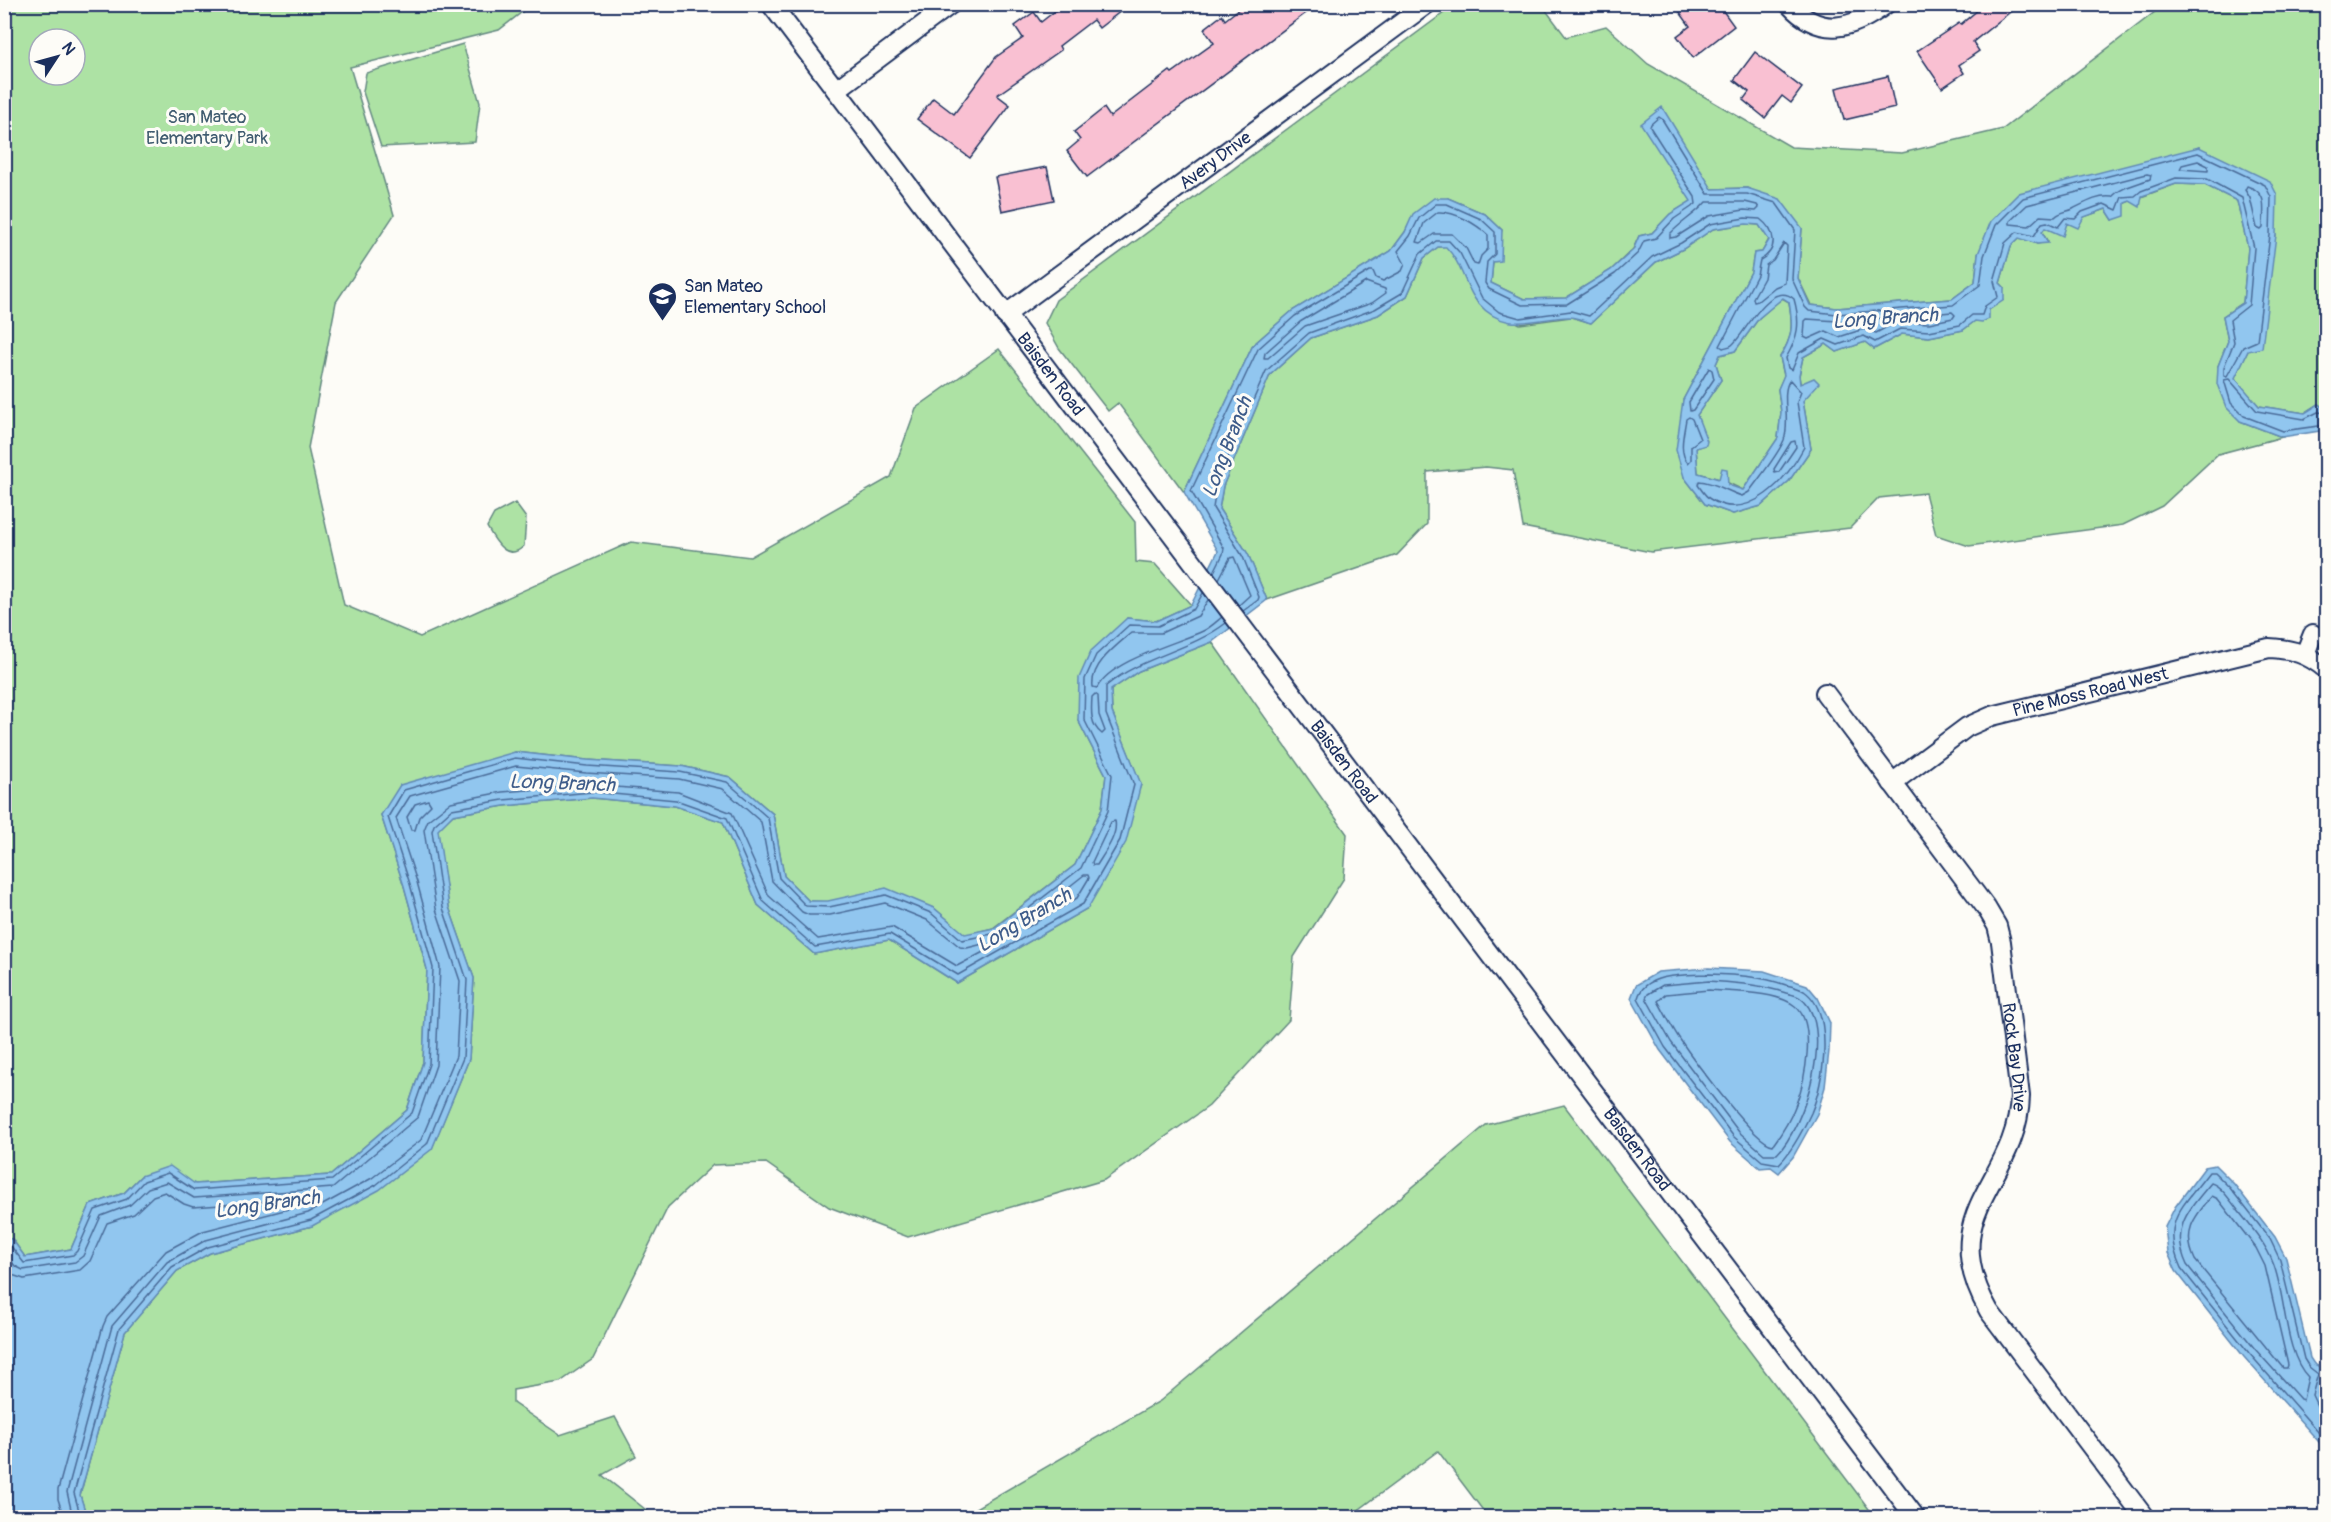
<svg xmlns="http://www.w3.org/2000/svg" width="2331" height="1522" viewBox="0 0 2331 1522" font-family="Pangolin,sans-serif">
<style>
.green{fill:#ade2a4;stroke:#648881;stroke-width:1.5;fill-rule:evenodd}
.water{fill:#91c6ef;stroke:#628ab5;stroke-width:1.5;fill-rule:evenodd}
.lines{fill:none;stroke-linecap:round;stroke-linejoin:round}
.shore{stroke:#4a6b98;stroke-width:1.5}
.building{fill:#f9c0d2;stroke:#1b2f5e;stroke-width:1.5}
.street-casing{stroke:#1b2f5e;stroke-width:22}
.street{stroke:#fdfcf7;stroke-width:18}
.labels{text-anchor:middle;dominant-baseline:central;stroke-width:6;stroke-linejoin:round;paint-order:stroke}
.park-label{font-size:18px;fill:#405c70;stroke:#fdfcf7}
.street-label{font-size:18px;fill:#1b2f5e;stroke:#fdfcf7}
.poi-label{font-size:18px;fill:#1b2f5e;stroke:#fdfcf7;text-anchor:start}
.water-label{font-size:20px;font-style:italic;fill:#3e5c8a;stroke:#fdfcf7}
</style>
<rect width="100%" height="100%" fill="#fdfcf7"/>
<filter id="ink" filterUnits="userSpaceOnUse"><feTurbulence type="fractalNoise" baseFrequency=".0167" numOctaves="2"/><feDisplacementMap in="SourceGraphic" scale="12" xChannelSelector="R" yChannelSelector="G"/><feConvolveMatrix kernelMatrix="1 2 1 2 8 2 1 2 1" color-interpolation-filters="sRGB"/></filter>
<g filter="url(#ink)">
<!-- green -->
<path class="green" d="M 17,5 L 531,5 L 499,30 L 350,67 L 394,215 L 336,302 L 308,448 L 344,605 L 420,637 L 631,542 L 750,557 L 891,477 L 916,408 L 999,349 L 1135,522 L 1136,562 L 1155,564 L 1191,605 L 1156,621 L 1127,618 L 1078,720 L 1106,775 L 1102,809 L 1075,865 L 993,928 L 965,935 L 934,908 L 809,901 L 784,876 L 773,814 L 730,777 L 681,766 L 587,760 L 515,752 L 381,815 L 404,886 L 427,969 L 423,1062 L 407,1110 L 331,1175 L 194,1184 L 141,1176 L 124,1193 L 90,1205 L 71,1249 L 25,1257 L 12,1239 L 5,1238 L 4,14 ZM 39,39 L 75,39 L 75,75 L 39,75 Z
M 1463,5 L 1542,5 L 1566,37 L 1606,26 L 1648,64 L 1791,147 L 1902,153 L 2003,129 L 2164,5 L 2326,5 L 2326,409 L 2319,404 L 2305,413 L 2259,406 L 2234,378 L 2248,351 L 2276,235 L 2199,147 L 1978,254 L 1975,282 L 1952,299 L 1837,308 L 1811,305 L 1798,278 L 1802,228 L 1747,188 L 1712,189 L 1670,214 L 1652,233 L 1639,236 L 1633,249 L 1611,270 L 1566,298 L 1524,299 L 1491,283 L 1493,262 L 1502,230 L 1485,214 L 1448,198 L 1414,214 L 1405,232 L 1391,251 L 1292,311 L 1253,345 L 1184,492 L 1118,403 L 1108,411 L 1059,348 L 1045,323 L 1056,300 L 1452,7 Z
M 463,44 L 480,103 L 475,142 L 381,147 L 363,92 L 366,73 Z
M 2176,184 L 2205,185 L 2237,201 L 2248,248 L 2243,303 L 2223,316 L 2228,341 L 2218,366 L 2240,421 L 2282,437 L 2218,454 L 2162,506 L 2123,525 L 1969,546 L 1936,535 L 1925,493 L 1879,498 L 1850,528 L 1651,552 L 1523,527 L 1513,470 L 1486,467 L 1427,472 L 1427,524 L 1397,555 L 1267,600 L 1248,554 L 1219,509 L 1223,486 L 1270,375 L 1311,338 L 1378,315 L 1407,296 L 1424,258 L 1438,247 L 1446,246 L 1455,255 L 1477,302 L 1520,324 L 1571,317 L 1591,323 L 1656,262 L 1683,249 L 1713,229 L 1746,224 L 1759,225 L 1769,239 L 1762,252 L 1754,253 L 1751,272 L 1683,400 L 1684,477 L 1705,504 L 1733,514 L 1761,506 L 1789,481 L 1811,449 L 1799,376 L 1803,357 L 1826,344 L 1837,352 L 1865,342 L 1874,349 L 1902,334 L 1929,337 L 1963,330 L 1989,310 L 2004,287 L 2000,283 L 2011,246 L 2020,237 L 2037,244 L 2048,242 L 2042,232 L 2045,228 L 2067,223 L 2106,209 L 2113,220 L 2125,203 Z
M 1782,298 L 1789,302 C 1793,325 1793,337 1780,357 L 1784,376 L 1778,389 L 1781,412 L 1778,438 L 1743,490 L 1720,479 L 1698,473 L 1696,448 L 1705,445 L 1697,415 L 1721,380 L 1716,364 L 1720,355 L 1735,351 L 1759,318 Z
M 515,503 L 526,518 L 524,546 C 507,563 495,541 487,527 L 494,514 Z
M 1212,642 L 1347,834 L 1344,878 L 1294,957 L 1289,1020 L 1209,1106 L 1104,1180 L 908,1237 L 829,1207 L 766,1163 L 713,1165 L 668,1207 L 593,1359 L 560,1382 L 513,1390 L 513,1403 L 560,1435 L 615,1417 L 636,1456 L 602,1475 L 655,1517 L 87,1518 L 80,1495 L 125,1332 L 177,1271 L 210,1253 L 312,1226 L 432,1148 L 469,1059 L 474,978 L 449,907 L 437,829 L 453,815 L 504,806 L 592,798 L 675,806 L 723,822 L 758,905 L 814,954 L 889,940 L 957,983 L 1088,908 L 1141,785 L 1112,712 L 1111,690 L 1139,671 Z
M 1564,1105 L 1875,1517 L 1488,1517 L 1438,1451 L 1349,1517 L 960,1517 L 1160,1401 L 1486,1125 Z"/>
<!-- water -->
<path class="water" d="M 1662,107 L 1712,189 L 1747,188 L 1780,199 L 1802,228 L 1798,278 L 1810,305 L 1837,308 L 1952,299 L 1975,282 L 1978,254 L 1991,221 L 2019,193 L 2199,147 L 2270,181 L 2277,195 L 2276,235 L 2262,348 L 2248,351 L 2235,378 L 2259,406 L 2305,413 L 2319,404 L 2326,409 L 2326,430 L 2282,437 L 2240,421 L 2226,407 L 2217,384 L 2218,366 L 2228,341 L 2223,316 L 2243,303 L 2248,248 L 2237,201 L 2205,185 L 2176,184 L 2142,196 L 2140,207 L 2130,201 L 2125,203 L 2125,216 L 2113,220 L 2106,209 L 2084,217 L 2078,228 L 2067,223 L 2063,236 L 2045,228 L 2042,232 L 2048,243 L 2037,244 L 2019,238 L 2011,246 L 2000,283 L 2004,287 L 2004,300 L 1989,310 L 1989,319 L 1982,322 L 1975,321 L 1963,330 L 1929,337 L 1902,334 L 1874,349 L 1865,342 L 1837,352 L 1826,344 L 1803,357 L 1799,375 L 1800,384 L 1814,378 L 1819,383 L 1803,401 L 1811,449 L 1789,481 L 1761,506 L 1733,514 L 1705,504 L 1684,477 L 1676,450 L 1683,400 L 1751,272 L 1754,253 L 1762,252 L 1769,240 L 1759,225 L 1746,224 L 1713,229 L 1683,249 L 1656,262 L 1591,323 C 1584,321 1576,317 1569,317 C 1534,318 1506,335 1478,303 C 1465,288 1462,263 1446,247 L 1438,247 L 1424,258 L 1407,296 L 1378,315 L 1311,338 L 1270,375 L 1223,486 L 1219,509 L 1248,554 L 1267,600 L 1212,642 L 1139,671 L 1111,690 L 1112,712 L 1141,784 L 1126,842 L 1088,908 L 957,983 L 889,940 L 814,954 L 758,905 L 723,822 L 675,806 L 592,798 L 504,806 L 453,815 L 438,830 L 449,907 L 474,978 L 469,1059 L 432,1149 L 379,1190 L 312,1226 L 210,1253 L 177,1271 L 125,1332 L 80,1495 L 87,1517 L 5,1517 L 4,1238 L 12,1239 L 25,1257 L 71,1249 L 90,1205 L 124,1193 L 141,1176 L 170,1166 L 195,1184 L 331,1175 L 407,1110 L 423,1062 L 427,969 L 404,886 L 381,815 L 400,785 L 515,752 L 587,760 L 681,766 L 730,777 L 773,814 L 784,876 L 809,901 L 828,901 L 886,888 L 934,908 L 965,934 L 994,928 L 1075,865 L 1102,809 L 1106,775 L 1078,720 L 1079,678 L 1091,651 L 1127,618 L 1156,621 L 1191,605 L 1218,551 L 1184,492 L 1253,345 L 1292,311 L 1391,251 L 1405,232 L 1413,214 L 1434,198 L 1448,198 L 1485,214 L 1502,230 L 1501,261 L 1493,262 L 1491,283 L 1524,299 L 1566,298 L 1611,270 L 1633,250 L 1639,236 L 1652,233 L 1670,214 L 1691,201 L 1641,124 ZM 1783,298 L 1789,302 C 1793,325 1793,337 1780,357 L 1784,375 L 1778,389 L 1781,412 L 1778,438 L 1743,490 L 1728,485 L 1727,469 L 1722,468 L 1719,479 L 1698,473 L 1696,448 L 1706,445 L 1707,441 L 1697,415 L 1721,380 L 1716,364 L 1720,355 L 1735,351 L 1759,318 Z
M 1708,968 L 1764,971 L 1807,985 L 1818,998 L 1830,1023 L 1829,1051 L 1825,1087 L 1817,1114 L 1793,1157 L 1779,1173 L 1771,1167 L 1760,1168 L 1730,1142 L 1660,1050 L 1631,998 L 1636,985 L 1658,972 Z
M 2215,1165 L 2234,1184 L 2275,1237 L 2286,1258 L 2310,1358 L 2314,1364 L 2326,1370 L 2318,1393 L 2326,1412 L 2326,1450 L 2244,1357 L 2176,1271 L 2168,1253 L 2165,1227 L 2175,1207 L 2205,1167 Z"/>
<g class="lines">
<!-- shore -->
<path class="shore" d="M 2198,161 L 2208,166 L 2208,171 L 2180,169 L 2182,165 Z
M 2147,174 L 2151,175 L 2150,179 C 2137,184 2121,187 2112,197 C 2098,195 2085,203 2073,209 C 2067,212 2061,211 2055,217 L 2040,216 L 2029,226 L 2010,224 L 2010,221 L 2027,205 Z
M 2247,186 C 2269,193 2263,208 2263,228 L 2261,230 L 2257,228 L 2250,198 L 2245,190 Z
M 1706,202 L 1745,202 L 1757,205 L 1759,208 L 1756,211 L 1744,210 L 1709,216 L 1676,237 L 1670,238 L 1670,234 C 1681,222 1696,214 1706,202 Z
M 1438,212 C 1455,211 1476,224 1488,235 L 1488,249 L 1481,256 L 1478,265 L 1474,264 L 1466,248 L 1452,234 L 1434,234 L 1421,243 L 1417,242 L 1424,223 Z
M 1784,243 L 1787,246 L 1785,283 L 1775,287 L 1758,301 L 1754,302 L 1753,298 L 1764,278 L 1766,265 L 1773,260 Z
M 1366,282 L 1385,289 L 1386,293 L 1372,303 L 1305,326 L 1268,358 L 1264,358 L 1265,353 L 1300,322 Z
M 1952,312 L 1955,315 L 1953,318 L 1929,323 L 1910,322 L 1908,319 L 1910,316 Z
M 1894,317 L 1897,319 L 1896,322 L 1876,333 L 1864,329 L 1839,337 L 1826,331 L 1808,339 L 1804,337 L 1805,321 L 1807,319 L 1838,321 Z
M 1709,368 L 1712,370 L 1714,379 L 1693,410 L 1690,411 L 1689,402 Z
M 1790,380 L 1801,392 L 1797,402 L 1804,447 C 1788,478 1749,524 1710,499 C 1705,496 1701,489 1698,485 L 1699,481 C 1715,482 1726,491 1742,496 L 1749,492 C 1759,478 1778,455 1784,440 C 1791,421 1780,392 1790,380 Z
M 2326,413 L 2318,412 L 2304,419 L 2257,411 L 2229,379 L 2224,380 L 2231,403 L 2244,416 L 2283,431 L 2326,425
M 1689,417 L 1692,419 L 1700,439 L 1691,446 L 1691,460 L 1688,463 C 1678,452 1684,433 1686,419 Z
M 1795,441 L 1796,447 L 1779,472 L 1775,473 L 1774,469 L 1791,442 Z
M 1214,572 L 1223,554 L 1224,548 L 1191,491 L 1258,349 L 1295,316 L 1370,271 L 1373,271 L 1376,278 L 1383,281 L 1402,271 L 1405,264 L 1398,251 L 1410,236 L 1419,218 L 1436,204 L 1447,204 L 1481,219 L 1495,232 L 1495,254 L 1487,262 L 1485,283 L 1489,289 L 1522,305 L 1567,304 L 1615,274 L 1638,253 L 1644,241 L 1656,238 L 1674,219 L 1696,204 L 1695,197 L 1650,127 L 1651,124 L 1659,117 L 1662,119 L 1708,194 L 1747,194 L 1776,203 L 1795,230 L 1792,279 L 1805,307 L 1809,311 L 1837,314 L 1953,305 L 1980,285 L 1984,256 L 1996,225 L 2023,198 L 2198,153 L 2265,185 L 2271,197 L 2270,235 L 2257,341 L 2243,347 L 2227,376 L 2224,375 L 2224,367 L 2234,342 L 2230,320 L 2249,305 L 2254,248 L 2242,198 L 2207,179 L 2176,178 L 2141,191 L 2135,196 L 2122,197 L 2117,210 L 2104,204 L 2082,212 L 2075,219 L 2065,218 L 2058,227 L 2047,222 L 2042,223 L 2034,236 L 2017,232 L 2005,243 L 1994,281 L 1998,297 L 1985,306 L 1982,315 L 1972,315 L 1960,325 L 1929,331 L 1900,329 L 1875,342 L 1864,336 L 1838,345 L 1824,339 L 1799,353 L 1792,370 L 1788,368 L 1786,358 C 1798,337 1801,324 1794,299 C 1770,278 1746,333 1732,345 C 1730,347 1725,347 1723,348 L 1720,346 L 1757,275 L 1760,260 C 1779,250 1776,231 1760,219 L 1745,218 L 1710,224 L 1681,243 L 1652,257 L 1589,316 L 1571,311 L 1520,318 L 1499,312 L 1482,298 L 1460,253 L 1449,241 L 1436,241 L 1420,254 L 1402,293 L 1375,309 L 1309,333 L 1266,371 L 1217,483 L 1213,508 L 1243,557 L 1259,597 L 1258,600 L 1243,611
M 1219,579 L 1230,558 L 1234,557 L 1250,595 L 1239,605
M 1208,600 L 1198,616 L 1161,633 L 1131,633 C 1116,646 1090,665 1093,687 L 1097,688 C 1111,660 1175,644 1203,631 C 1210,628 1216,622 1222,617
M 1095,694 L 1098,696 L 1099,715 L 1105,731 L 1102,734 C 1090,725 1091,711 1092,697 Z
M 428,800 L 431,805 L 419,817 L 415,830 L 411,830 L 407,817 L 415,804 Z
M 1115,821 C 1118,835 1105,852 1097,865 L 1093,865 L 1092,862 L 1111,822 Z
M 1084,875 L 1088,875 L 1089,878 L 1077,898 L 1026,928 L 1022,927 L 1023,923 Z
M 1709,974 C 1736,975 1760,976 1786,985 C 1791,986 1799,988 1804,991 C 1835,1012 1824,1083 1811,1113 C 1803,1130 1792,1151 1779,1164 L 1762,1161 L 1734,1137 L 1665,1047 L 1638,998 C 1645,972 1687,975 1709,974 Z
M 1709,981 C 1737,983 1759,984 1786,993 C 1790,994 1796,995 1799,997 C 1838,1023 1804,1128 1777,1154 L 1764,1154 L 1739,1132 L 1671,1042 L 1646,998 L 1648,994 L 1663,985 Z
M 1709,990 C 1732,992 1777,991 1795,1006 C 1817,1023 1805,1081 1796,1104 C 1791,1118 1782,1133 1773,1145 C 1756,1145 1691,1056 1679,1038 C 1671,1026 1665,1013 1658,1001 L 1666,994 Z
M 2211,1183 C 2221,1186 2230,1200 2237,1209 C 2250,1226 2265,1242 2273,1263 C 2286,1295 2284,1353 2308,1377 L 2303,1400 L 2300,1399 L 2255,1349 L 2187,1265 C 2170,1228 2188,1211 2211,1183 Z
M 2212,1196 L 2218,1199 L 2256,1248 L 2265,1266 L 2288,1365 L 2287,1368 L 2283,1368 L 2195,1260 C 2182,1232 2193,1218 2212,1196 Z
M 4,1244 L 10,1245 L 24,1263 L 73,1255 L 77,1251 L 95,1210 L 127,1199 L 144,1181 L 168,1173 L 194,1190 L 332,1180 L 412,1113 L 429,1064 L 433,968 L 410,884 L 388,817 L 404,790 L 515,758 L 587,766 L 680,772 L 727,782 L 768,818 L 779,878 L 806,906 L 829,907 L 886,895 L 931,913 L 962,940 L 997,933 L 1081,868 L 1108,811 L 1112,775 L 1084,719 L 1085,679 L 1096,655 L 1129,625 L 1158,626 L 1194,609 L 1203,593
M 4,1252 L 15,1266 L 23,1270 L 75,1262 L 83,1256 L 101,1216 L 130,1205 L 148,1188 L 167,1182 L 194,1198 L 333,1188 L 418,1117 L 436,1065 L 440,967 L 417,882 L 396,818 L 410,796 L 516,766 L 586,773 L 679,779 L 723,789 L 761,822 L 772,881 L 802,912 L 809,915 L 830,915 L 885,903 L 927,920 L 960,947 L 967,948 L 987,943 L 990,946 L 989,949 L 957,966 L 892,927 L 818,939 L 769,896 L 732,813 L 678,792 L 591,785 L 502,792 L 451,802 L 428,820 L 424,830 L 436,909 L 460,981 L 456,1056 L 421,1140 L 372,1178 L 308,1213 L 206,1240 L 167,1262 L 112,1326 L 67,1492 L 73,1518
M 4,1267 L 12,1275 L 24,1279 L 80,1270 L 90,1261 L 107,1223 L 134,1214 L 153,1196 L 165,1192 L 184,1204 L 193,1207 L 303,1199 L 306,1202 L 304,1205 L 203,1231 L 166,1251 L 107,1317 L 103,1326 L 58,1490 L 58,1499 L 64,1518
M 2326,1412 L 2319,1410 L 2312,1395 L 2318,1374 L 2309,1367 L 2304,1359 L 2280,1260 L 2270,1239 L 2230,1188 L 2214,1172 L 2209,1172 C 2182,1208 2160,1222 2181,1268 L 2249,1353 L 2326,1441
M 81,1518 L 74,1493 L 119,1329 L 172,1267 L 208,1247 L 311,1220 L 376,1185 L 427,1144 L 463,1058 L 467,980 L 443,908 L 432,831 L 434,825 L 452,809 L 503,800 L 592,792 L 676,800 L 727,818 L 763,901 L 815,947 L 890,934 L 958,975 L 1083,904 L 1120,840 L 1134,785 L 1106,714 L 1106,686 C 1142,656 1190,651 1226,623"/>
</g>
<!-- building -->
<path class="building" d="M 1064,4 L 1130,4 L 1099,28 L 1093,20 L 1059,46 L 1061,50 L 997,95 L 1010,105 L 970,158 L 917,119 L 933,98 L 954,114 L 996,57 L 1023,38 L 1015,26 L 1034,12 L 1041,22 Z
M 1245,4 L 1318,4 L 1087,177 L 1067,151 L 1080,140 L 1074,132 L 1104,108 L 1110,117 L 1170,71 L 1172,73 L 1214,43 L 1204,29 L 1222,15 L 1225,20 Z
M 1674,4 L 1718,4 L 1734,26 L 1693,58 L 1677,36 L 1690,26 Z
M 1985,4 L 2020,4 L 1973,42 L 1979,51 L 1959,65 L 1964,73 L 1942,88 L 1917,51 L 1959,23 L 1961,24 Z
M 1755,52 L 1802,88 L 1791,103 L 1782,96 L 1765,118 L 1743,100 L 1749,92 L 1734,80 Z
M 1888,76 L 1895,108 L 1844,120 L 1836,88 Z
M 1047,167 L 1054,200 L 1002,211 L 995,177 Z"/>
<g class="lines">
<defs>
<g id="street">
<path id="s1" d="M 771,4 L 1916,1518"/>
<path d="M 1789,4 C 1821,39 1853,29 1886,4"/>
<path d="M 836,90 L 951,4"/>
<path id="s2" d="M 1005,315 L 1427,4"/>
<path d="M 2305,654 L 2313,634"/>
<path id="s3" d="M 1825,693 L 1987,909 L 1997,926 L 2001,942 L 2020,1096 C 2018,1183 1932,1211 1989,1311 L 2145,1518"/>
<path id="s4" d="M 1892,783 L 1967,727 L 1992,716 L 2269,648 C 2292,649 2308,654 2326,669"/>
</g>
</defs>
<!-- street casing -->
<use href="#street" class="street-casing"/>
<!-- street -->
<use href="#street" class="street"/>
</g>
</g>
<!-- icons -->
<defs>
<symbol id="school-pin" viewBox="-11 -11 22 30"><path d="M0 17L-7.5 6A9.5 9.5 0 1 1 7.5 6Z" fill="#1b2f5e" stroke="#fdfcf7"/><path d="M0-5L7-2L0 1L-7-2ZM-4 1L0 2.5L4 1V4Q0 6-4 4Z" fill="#fff"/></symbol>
</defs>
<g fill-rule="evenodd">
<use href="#school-pin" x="646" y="280" width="33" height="45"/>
</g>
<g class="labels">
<!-- park labels -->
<g class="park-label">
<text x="207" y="117">San Mateo<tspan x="207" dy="21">Elementary Park</tspan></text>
</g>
<!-- street labels -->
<g class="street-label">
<text stroke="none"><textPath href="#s2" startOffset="261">Avery Drive</textPath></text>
<text stroke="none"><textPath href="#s1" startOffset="464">Baisden Road</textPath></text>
<text stroke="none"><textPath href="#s4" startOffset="222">Pine Moss Road West</textPath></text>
<text stroke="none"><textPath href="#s1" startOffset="950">Baisden Road</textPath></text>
<text stroke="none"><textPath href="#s3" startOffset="422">Rock Bay Drive</textPath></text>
<text stroke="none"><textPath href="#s1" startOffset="1436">Baisden Road</textPath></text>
</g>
<!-- poi labels -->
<g class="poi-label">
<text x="684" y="286">San Mateo<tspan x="684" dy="21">Elementary School</tspan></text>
</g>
<!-- water labels -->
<g class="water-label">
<text transform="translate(1885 318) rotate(-4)">Long Branch</text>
<text transform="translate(1227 447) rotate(-69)">Long Branch</text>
<text transform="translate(562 783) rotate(2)">Long Branch</text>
<text transform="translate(1024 920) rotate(-31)">Long Branch</text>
<text transform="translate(267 1204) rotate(-8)">Long Branch</text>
</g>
</g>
<!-- margin -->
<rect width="2331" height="1522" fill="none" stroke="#fdfcf7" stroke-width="24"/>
<rect x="12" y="12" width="2307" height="1498" fill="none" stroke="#1b2f5e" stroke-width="2" filter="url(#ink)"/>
<!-- north arrow -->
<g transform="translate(57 57) rotate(54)"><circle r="28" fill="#fdfcf7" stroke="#a3aaba" stroke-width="1.5"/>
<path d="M0-4.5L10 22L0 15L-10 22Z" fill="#1b2f5e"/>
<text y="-9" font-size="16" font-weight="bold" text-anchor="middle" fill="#1b2f5e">N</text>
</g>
</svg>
